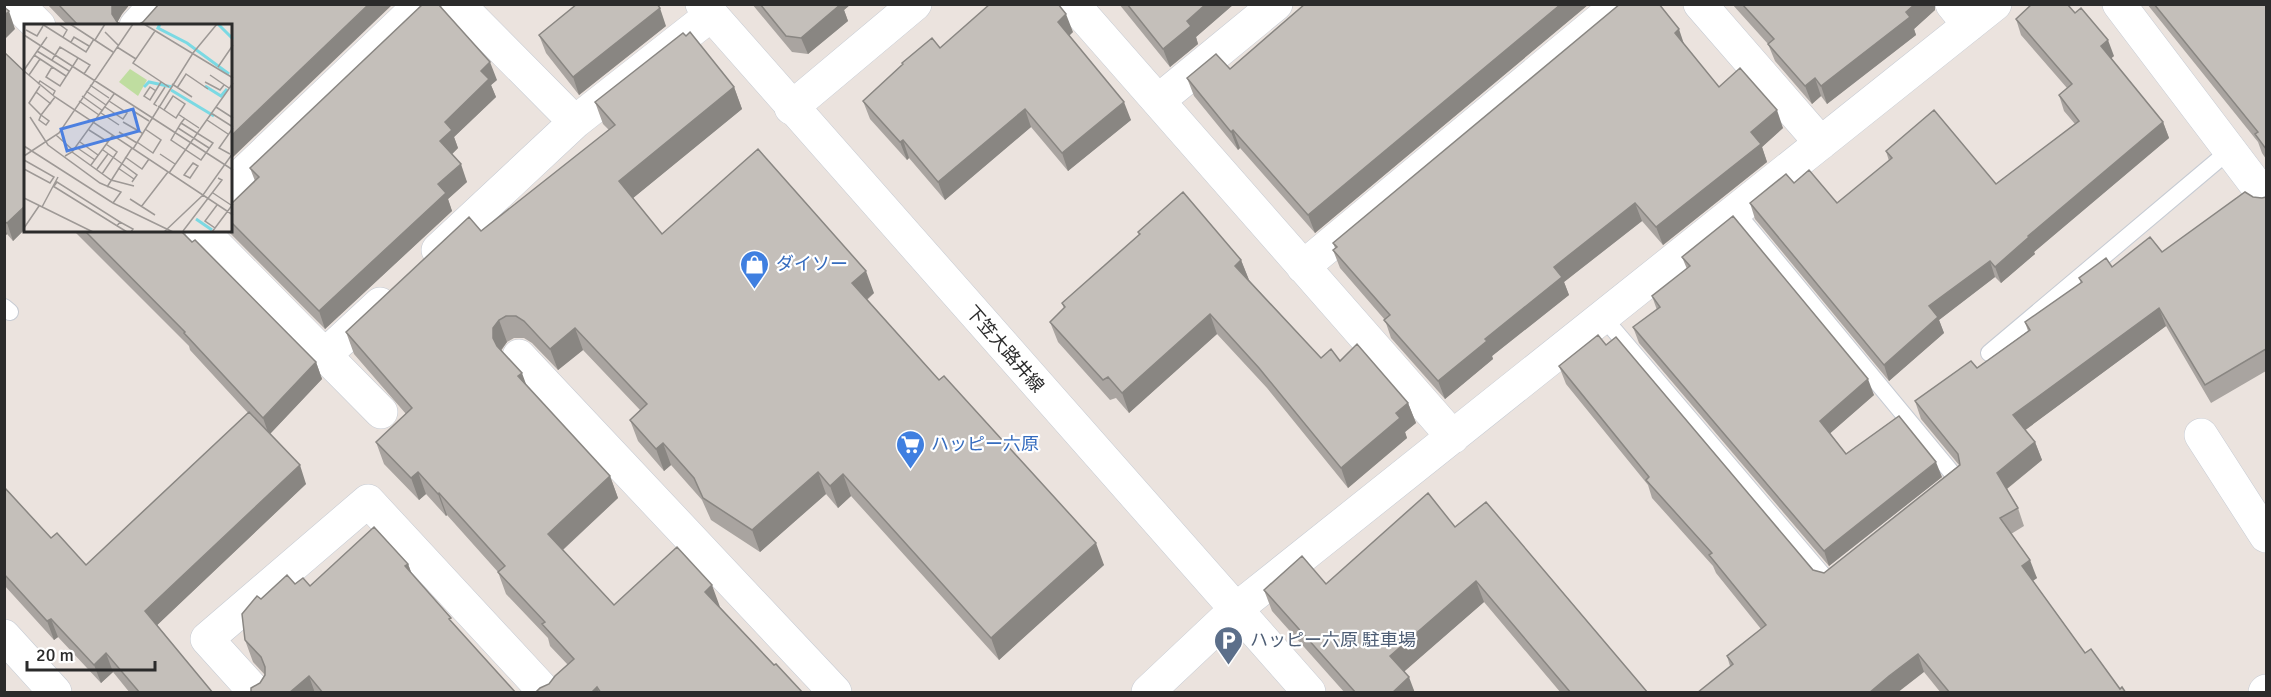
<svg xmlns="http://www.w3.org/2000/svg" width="2271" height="697" viewBox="0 0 2271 697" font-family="Signika,'Noto Sans JP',sans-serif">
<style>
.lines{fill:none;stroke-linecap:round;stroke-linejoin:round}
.service-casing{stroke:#c6cbd3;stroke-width:18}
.minor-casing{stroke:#c6cbd3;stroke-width:34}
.secondary-casing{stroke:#c6cbd3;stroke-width:34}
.service{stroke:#fff;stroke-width:16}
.minor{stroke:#fff;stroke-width:33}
.secondary{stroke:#fff;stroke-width:33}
.wall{fill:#a9a4a0}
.shaded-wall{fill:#898682}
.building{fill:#c4bfba;stroke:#898682;stroke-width:1.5}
.labels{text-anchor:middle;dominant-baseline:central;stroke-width:4.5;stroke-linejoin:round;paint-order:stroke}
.shop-label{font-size:18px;fill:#366cbe;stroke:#fff;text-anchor:start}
.street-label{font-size:18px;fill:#2b2b2b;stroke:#fff}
.service-label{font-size:18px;fill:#4e5e75;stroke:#fff;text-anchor:start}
.inset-river{fill:none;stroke:#7bd9e3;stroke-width:3}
.inset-road{fill:none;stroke:#9e9996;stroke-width:1.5}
.view{fill:#4c80e0;fill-opacity:0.15;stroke:#4c80e0;stroke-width:3}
.inset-edge{fill:none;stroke:#2b2b2b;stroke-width:3}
</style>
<rect width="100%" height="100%" fill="#ebe3de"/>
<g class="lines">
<defs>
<path id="service" d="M 1736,212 L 1957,479 L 1947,486
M 4,307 L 10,312
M 1603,317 L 1828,581 L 1835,575
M 1989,353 L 2230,150"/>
<path id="minor" d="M 17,4 L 39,26
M 458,4 L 575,122
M 1073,4 L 1453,437
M 1700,4 L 1821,143
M 1952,4 L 1969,25
M 2119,4 L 2266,198
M 136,26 L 156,4
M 1158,101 L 1276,4
M 791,108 L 915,4
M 231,185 L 421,4
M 202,231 L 381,412
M 438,250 L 575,122 L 711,15
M 1303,267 L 1619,4
M 324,356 L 380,304
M 519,356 L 835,692
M 2201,435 L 2266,536
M 4,636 L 55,692
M 255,692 L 207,639 L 368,501 L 545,692
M 1148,692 L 1235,610 L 1995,4
M 2265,692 L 2266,691"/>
<path id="secondary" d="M 702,4 L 1309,692"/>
</defs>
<!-- service casing -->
<use href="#service" class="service-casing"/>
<!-- minor casing -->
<use href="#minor" class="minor-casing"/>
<!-- secondary casing -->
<use href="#secondary" class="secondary-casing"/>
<!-- service -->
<use href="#service" class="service"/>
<!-- minor -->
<use href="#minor" class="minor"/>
<!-- secondary -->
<use href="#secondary" class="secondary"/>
</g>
<!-- wall -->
<path class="wall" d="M 47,4 L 130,4 L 122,14 L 118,21 L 118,23 L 123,26 L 68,26 Z
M 752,4 L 851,4 L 844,10 L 848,21 L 808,54 L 792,52 Z
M 1119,4 L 1234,4 L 1196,37 L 1198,44 L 1170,67 Z
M 1305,4 L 1589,4 L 1315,233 L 1240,148 L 1238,150 L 1194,96 L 1187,78 L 1230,69 Z
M 1732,4 L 1935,4 L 1935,10 L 1914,29 L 1916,35 L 1827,104 L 1821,96 L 1812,104 L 1775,61 L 1768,44 Z
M 2147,4 L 2266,4 L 2266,159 L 2262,153 L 2258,142 Z
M 2016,19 L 2114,56 L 2111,58 L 2163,122 L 2169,138 L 2034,252 L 2035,254 L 2001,283 L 1995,277 L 1939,320 L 1944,333 L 1889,381 L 1755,219 L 1750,203 L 1794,183 L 1837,203 L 1889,161 L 1886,151 L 1996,184 L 2075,124 L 2064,111 L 2059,95 L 2067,88 L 2021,35 Z
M 666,26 L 579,95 L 546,53 L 539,35 Z
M 1073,32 L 1069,35 L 1131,120 L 1068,171 L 1031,127 L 945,200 L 909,158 L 907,160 L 870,119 L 863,101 L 903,65 L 902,63 L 940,48 Z
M 1684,45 L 1719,87 L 1783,128 L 1762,147 L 1767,162 L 1663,245 L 1642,221 L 1564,282 L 1569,295 L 1492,356 L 1493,359 L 1445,399 L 1391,338 L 1385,320 L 1340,268 L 1333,250 L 1335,248 L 1333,243 Z
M 4,52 L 26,73 L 26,228 L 13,241 L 7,234 L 4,237 Z
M 497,80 L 491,85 L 496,97 L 454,137 L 458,148 L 452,154 L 467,182 L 448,199 L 452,211 L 325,329 L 228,231 L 231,231 L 231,204 L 255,181 L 250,168 Z
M 734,87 L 742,109 L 633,198 L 662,234 L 874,293 L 867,300 L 1104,565 L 999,660 L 851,496 L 838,508 L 826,494 L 760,552 L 711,520 L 702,500 L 671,465 L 664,471 L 638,441 L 630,420 L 640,410 L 583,350 L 558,370 L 532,343 L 524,338 L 514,338 L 507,342 L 501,351 L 526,386 L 610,476 L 618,498 L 563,550 L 614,605 L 720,607 L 774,665 L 803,693 L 535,693 L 549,684 L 568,665 L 550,646 L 548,638 L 506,594 L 498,572 L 447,515 L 446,516 L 426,494 L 419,500 L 384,464 L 376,442 L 406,414 L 354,354 L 346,332 L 481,231 L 609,130 L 603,124 L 595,102 Z
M 2253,197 L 2262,198 L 2266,197 L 2266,371 L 2211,403 L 2166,326 L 2025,430 L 2035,442 L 2042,460 L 2007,489 L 2018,508 L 2024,526 L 2011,534 L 2037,578 L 2033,581 L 2085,653 L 2120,689 L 2126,693 L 1941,693 L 1924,672 L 1730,666 L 1727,656 L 1761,629 L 1716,573 L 1713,566 L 1652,498 L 1648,485 L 1566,384 L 1559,366 L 1606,345 L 1813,570 L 1824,573 L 1959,465 L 1921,419 L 1915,401 L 1977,368 L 2028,331 L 2025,322 L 2081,283 L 2079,278 L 2162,252 Z
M 74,231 L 181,231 L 316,362 L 322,379 L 270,434 L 306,484 L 157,625 L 213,693 L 130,693 L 113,672 L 101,683 L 58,637 L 54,640 L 4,585 L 4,487 L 51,538 L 86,565 L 248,413 L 190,350 L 189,346 Z
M 1138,232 L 1241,260 L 1249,280 L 1321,358 L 1340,361 L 1408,403 L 1416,423 L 1405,432 L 1407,438 L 1348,488 L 1267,388 L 1217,334 L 1129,413 L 1116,398 L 1110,400 L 1058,342 L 1050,322 L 1064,308 L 1062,303 L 1139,235 Z
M 1682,257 L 1874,395 L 1830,433 L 1846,454 L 1942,477 L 1829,566 L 1639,343 L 1633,327 L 1657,310 L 1652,296 L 1687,269 Z
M 1455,527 L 1648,693 L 1561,693 L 1484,602 L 1404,671 L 1415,693 L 1345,693 L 1272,611 L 1264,590 L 1326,584 Z
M 408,564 L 412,574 L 453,624 L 516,693 L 251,693 L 260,683 L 265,675 L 253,662 L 245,640 L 261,599 L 295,584 L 310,586 Z"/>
<!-- shaded-wall -->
<path class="shaded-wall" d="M 112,4 L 130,4 L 122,14 L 118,21 L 118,26 L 112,14 Z
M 369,4 L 393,4 L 231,159 L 231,136 Z
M 838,4 L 851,4 L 844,10 L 848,21 L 808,54 L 801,38 Z
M 1206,4 L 1234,4 L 1196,37 L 1198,44 L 1170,67 L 1163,49 L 1187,21 Z
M 1561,4 L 1589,4 L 1315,233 L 1308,215 Z
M 1915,4 L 1935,4 L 1935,10 L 1914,29 L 1916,35 L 1827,104 L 1821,86 Z
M 660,8 L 666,26 L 579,95 L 573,77 Z
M 9,11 L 15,29 L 4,40 L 4,16 Z
M 1066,14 L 1073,32 L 1065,40 L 1058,22 Z
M 1679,29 L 1685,47 L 1675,33 Z
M 2108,40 L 2114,56 L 2107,62 L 2101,46 Z
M 490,62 L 497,80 L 491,85 L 496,97 L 454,137 L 458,148 L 447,159 L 440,141 L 445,122 L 481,71 Z
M 1815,78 L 1821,96 L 1812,104 L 1805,86 Z
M 734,87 L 742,109 L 627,203 L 619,181 Z
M 1124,102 L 1131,120 L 1068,171 L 1062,153 Z
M 1025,109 L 1031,127 L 945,200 L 938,182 Z
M 1777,110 L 1783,128 L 1762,147 L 1767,162 L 1663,245 L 1656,227 L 1751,132 Z
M 2163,122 L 2169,138 L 2034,252 L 2035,254 L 2001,283 L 1995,267 L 2028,236 Z
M 1233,130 L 1240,148 L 1238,150 L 1231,132 Z
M 903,140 L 909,158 L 907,160 L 900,142 Z
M 461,164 L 467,182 L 448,199 L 452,211 L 325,329 L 319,311 L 438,184 Z
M 1635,203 L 1642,221 L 1564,282 L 1569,295 L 1492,356 L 1493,359 L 1445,399 L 1438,381 L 1554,267 Z
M 26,205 L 26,228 L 13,241 L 7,223 Z
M 4,227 L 7,234 L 4,237 Z
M 1241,260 L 1249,280 L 1235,266 Z
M 1990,261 L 1995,277 L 1939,320 L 1944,333 L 1889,381 L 1884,365 L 1929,306 Z
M 866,271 L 874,293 L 860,305 L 852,283 Z
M 2159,308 L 2166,326 L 2020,434 L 2013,415 Z
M 1210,314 L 1217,334 L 1129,413 L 1122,393 Z
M 499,320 L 507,342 L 501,350 L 501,360 L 493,338 L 493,328 Z
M 575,328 L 583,350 L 558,370 L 550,349 Z
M 316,362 L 322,379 L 269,435 L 263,418 Z
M 522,373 L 530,395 L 518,376 Z
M 1868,379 L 1874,395 L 1826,437 L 1820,421 Z
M 1408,403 L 1416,423 L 1405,432 L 1407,438 L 1348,488 L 1341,468 L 1396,413 Z
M 2035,442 L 2042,460 L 2004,491 L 1997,473 Z
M 663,443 L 671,465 L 664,471 L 656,449 Z
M 1936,462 L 1942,477 L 1829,566 L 1824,551 Z
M 300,465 L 306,484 L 152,630 L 145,611 Z
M 418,472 L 426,494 L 419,500 L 411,478 Z
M 818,472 L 826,494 L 760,552 L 752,530 Z
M 843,474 L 851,496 L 838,508 L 830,486 Z
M 610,476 L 618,498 L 556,556 L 548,534 Z
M 439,493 L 447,515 L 446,516 L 438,494 Z
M 1096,543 L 1104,565 L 999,660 L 991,638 Z
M 2030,560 L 2037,578 L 2028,584 L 2022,566 Z
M 408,564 L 416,586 L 405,566 Z
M 1476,581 L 1484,602 L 1398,677 L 1390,656 Z
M 712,585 L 720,607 L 713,614 L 705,592 Z
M 51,619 L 58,637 L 54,640 L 47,621 Z
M 106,653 L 113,672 L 101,683 L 94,665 Z
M 1918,654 L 1924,672 L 1897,693 L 1869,693 L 1889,676 Z
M 309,676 L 315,693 L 289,693 Z
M 1409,677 L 1415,693 L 1392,693 Z
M 597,687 L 599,693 L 591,693 Z"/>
<!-- building -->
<path class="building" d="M 58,4 L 112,4 L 112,14 L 117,22 L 123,26 L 79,26 Z
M 159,4 L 369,4 L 231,136 L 231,26 L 136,26 L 143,22 Z
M 423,4 L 438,4 L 490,62 L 481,71 L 489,79 L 445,122 L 452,130 L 440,141 L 461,164 L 438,184 L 446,193 L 319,311 L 231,222 L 231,204 L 259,177 L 250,168 Z
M 577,4 L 657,4 L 660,8 L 573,77 L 539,35 Z
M 760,4 L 841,4 L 801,38 L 786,36 Z
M 990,4 L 1058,4 L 1066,14 L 1058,22 L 1124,102 L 1062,153 L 1025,109 L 938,182 L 903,140 L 900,142 L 863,101 L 903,64 L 902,63 L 932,38 L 940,48 Z
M 1127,4 L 1206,4 L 1187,21 L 1191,26 L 1163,49 Z
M 1305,4 L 1561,4 L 1308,215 L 1233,130 L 1231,132 L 1187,78 L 1216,54 L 1230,69 Z
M 1620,4 L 1659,4 L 1679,29 L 1675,33 L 1719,87 L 1740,68 L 1777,110 L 1751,132 L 1761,144 L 1656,227 L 1635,203 L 1554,267 L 1562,277 L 1485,339 L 1487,341 L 1438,381 L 1384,320 L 1390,315 L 1333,250 L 1337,247 L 1333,243 Z
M 1742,4 L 1915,4 L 1906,12 L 1910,17 L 1821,86 L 1815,78 L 1805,86 L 1768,44 L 1774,39 Z
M 2032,4 L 2067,4 L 2075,13 L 2081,8 L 2108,40 L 2101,46 L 2163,122 L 2028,236 L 2029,237 L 1995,267 L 1990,261 L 1929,306 L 1938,317 L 1884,365 L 1750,203 L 1786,174 L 1794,183 L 1809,170 L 1837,203 L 1892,158 L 1886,151 L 1934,110 L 1996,184 L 2079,121 L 2059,95 L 2072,84 L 2016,19 Z
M 2154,4 L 2266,4 L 2266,149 L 2255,134 L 2258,132 Z
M 4,7 L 9,11 L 4,16 Z
M 690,32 L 734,87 L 619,181 L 662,234 L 758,149 L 866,271 L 852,283 L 939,380 L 944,376 L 1096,543 L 991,638 L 843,474 L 830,486 L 818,472 L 752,530 L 703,498 L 694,478 L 663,443 L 656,449 L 630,420 L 647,404 L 575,328 L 550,349 L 524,321 L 516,316 L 506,316 L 499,320 L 493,328 L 493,338 L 497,346 L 522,373 L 518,376 L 610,476 L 548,534 L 614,605 L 677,547 L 712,585 L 705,592 L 774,665 L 776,664 L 803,693 L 601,693 L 597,687 L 591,693 L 535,693 L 540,688 L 549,684 L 555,676 L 574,659 L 542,624 L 545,622 L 498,572 L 505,566 L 439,493 L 438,494 L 418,472 L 411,478 L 376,442 L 412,408 L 346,332 L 469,217 L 481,231 L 615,125 L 595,102 L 683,33 L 686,36 Z
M 4,52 L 26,73 L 26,205 L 7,223 L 4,221 Z
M 1183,192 L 1241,260 L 1235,266 L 1321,358 L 1331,349 L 1340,361 L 1357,344 L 1408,403 L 1396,413 L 1400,418 L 1341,468 L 1259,368 L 1210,314 L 1122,393 L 1108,377 L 1103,380 L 1050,322 L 1065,307 L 1062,303 L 1140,234 L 1138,232 Z
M 2245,192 L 2253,197 L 2262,198 L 2266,197 L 2266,349 L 2205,385 L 2159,308 L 2013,415 L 2035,442 L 1997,473 L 2018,508 L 2000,518 L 2030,560 L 2022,566 L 2085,653 L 2091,649 L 2120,689 L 2122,687 L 2126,693 L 1950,693 L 1918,654 L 1889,676 L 1869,693 L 1697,693 L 1733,664 L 1727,656 L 1766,625 L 1709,555 L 1712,553 L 1646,480 L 1649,477 L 1559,366 L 1598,335 L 1606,345 L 1616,337 L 1813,570 L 1824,573 L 1960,465 L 1958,454 L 1915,401 L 1971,361 L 1977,368 L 2030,330 L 2025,322 L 2082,282 L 2079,278 L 2106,258 L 2112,267 L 2150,237 L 2162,252 Z
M 1733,216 L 1868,379 L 1820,421 L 1846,454 L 1899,416 L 1936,462 L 1824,551 L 1633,327 L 1660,307 L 1652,296 L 1690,266 L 1682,257 Z
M 85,231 L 181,231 L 192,242 L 195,240 L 316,362 L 263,418 L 184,333 L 185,332 Z
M 249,412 L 300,465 L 145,611 L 213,693 L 140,693 L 106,653 L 94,665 L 51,619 L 47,621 L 4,574 L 4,487 L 51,538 L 57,533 L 86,565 Z
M 1428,493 L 1455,527 L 1486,502 L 1648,693 L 1571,693 L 1476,581 L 1390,656 L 1409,677 L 1392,693 L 1356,693 L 1264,590 L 1302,556 L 1326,584 Z
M 374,527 L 408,564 L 405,566 L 451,618 L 449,619 L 516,693 L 323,693 L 309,676 L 289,693 L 251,693 L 251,688 L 260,683 L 265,675 L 265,667 L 261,657 L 245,640 L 242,614 L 257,596 L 261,599 L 287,575 L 295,584 L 303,578 L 310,586 Z"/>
<!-- icons -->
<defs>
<symbol id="shop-pin" viewBox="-11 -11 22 30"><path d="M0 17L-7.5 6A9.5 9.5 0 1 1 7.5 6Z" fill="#3f7fe0" stroke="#fff"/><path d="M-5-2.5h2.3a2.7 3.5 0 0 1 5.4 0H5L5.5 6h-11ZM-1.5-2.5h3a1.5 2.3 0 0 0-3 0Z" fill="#fff"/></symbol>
<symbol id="supermarket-pin" viewBox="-11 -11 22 30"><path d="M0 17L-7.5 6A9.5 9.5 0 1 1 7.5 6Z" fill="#3f7fe0" stroke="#fff"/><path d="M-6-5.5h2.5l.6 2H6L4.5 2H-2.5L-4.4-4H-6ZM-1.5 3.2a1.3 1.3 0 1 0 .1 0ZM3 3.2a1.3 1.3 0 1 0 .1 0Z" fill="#fff"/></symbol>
<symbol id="parking-pin" viewBox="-11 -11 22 30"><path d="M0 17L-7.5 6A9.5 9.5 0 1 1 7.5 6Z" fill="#5c6f8a" stroke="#fff"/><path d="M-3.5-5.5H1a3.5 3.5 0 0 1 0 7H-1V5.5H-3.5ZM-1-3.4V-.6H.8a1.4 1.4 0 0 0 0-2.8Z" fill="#fff"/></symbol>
</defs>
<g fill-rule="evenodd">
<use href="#shop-pin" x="738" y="248" width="33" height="45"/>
<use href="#supermarket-pin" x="894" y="428" width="33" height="45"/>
<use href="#parking-pin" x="1212" y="624" width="33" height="45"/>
</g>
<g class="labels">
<!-- shop labels -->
<g class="shop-label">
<text x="776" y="264">ダイソー</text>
<text x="931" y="444">ハッピー六原</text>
</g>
<!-- street labels -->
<g class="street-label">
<text transform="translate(1005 349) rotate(49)">下笠大路井線</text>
</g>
<!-- service labels -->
<g class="service-label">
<text x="1250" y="640">ハッピー六原 駐車場</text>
</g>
</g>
<!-- overview -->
<g transform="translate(24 24)">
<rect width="208" height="208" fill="#ebe3de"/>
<path d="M 106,45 L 123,56 L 114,72 L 95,58 Z" fill="#bfdda0"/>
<path class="inset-river" d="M 136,0 L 134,4 L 163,19 L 205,50M 194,0 L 209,15M 181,62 L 197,72 L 203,65M 120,63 L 125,58 L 148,63M 147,66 L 190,92M 172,195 L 188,206"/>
<path class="inset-road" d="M 18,0 L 62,28 L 70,15M 35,0 L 43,6 L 39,13M 46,0 L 89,28M 120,0 L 209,54M 2,6 L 13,12 L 19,2M 131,7 L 109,39 L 145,63M 81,8 L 94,21M 0,11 L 209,146M 71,16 L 81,0M 47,18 L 50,13 L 65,22M 93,23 L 112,35M 13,27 L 45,47M 10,31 L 42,52M 28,36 L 36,23 L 66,41 L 60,50M 28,43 L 22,53 L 36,62 L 54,34M 194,43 L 209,21M 0,46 L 23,13M 0,47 L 31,73 L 209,191M 5,51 L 16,35M 186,51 L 205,64M 181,58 L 196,66 L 200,61M 14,60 L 16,57 L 31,67 L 29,71M 148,60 L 168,73M 66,61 L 85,74M 16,62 L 5,79 L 17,91 L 31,73M 153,64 L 162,50 L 184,65M 62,67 L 82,81M 132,67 L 126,63 L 120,72 L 126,76 L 137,58M 12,68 L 27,80M 58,72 L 79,87M 55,77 L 75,91M 133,82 L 130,80 L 141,63M 134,82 L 152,94 L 161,80 L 149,72 L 140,86M 81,83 L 99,95 L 103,89 L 85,77M 192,83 L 209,94M 106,85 L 125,97M 77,89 L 95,101M 187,89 L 209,103M 154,90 L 175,104M 17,91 L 15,96 L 22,101 L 25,97 L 17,91M 6,93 L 24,121 L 76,159 L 97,168 L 89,179M 183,96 L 204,110M 99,98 L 118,109M 157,99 L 189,119 L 177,136 L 147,116 L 151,109 L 157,99 L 161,94M 154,104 L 185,124M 65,106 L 84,118M 95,108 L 113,119M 32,111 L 50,127M 56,118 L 74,131M 113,118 L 129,129 L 137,116 L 121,105M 0,122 L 89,179 L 149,208M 52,123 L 71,136M 109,125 L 169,29 L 193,0M 79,126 L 97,139M 48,128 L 87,156 L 110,162M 136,130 L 151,140M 206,130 L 195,124 L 209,104M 0,132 L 35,109 L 109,0M 41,132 L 48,128 L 90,70M 101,133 L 118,145 L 125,135M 0,136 L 30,153 L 26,159 L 0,145M 97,139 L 113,151 L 108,158M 169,139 L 174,142 L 166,154 L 160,151 ZM 67,141 L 89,111M 94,144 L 110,155M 73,145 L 84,130M 145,149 L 209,59M 78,150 L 93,128 L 82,120M 29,162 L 103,208M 30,162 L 33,158 L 96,198 L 93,202M 83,163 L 108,124M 189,169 L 207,181M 0,174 L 69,208M 106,175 L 131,191M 18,183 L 34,153M 117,183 L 144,148M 96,198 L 109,205 L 107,208M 0,204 L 15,182M 191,204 L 181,197 L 193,181M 159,207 L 198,156 L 194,154M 140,208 L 179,171 L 209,129M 188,208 L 209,180"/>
<path class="view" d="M 109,85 L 115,107 L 43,127 L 37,105 Z"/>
<rect width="208" height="208" class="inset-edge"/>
</g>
<!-- border -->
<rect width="2271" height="697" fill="none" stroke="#2b2b2b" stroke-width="12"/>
<!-- scale -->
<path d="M27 661v9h128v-9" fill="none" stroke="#2b2b2b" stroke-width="3"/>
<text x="36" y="661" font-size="18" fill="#2b2b2b" stroke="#ffffff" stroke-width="4.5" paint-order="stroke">20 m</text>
</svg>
